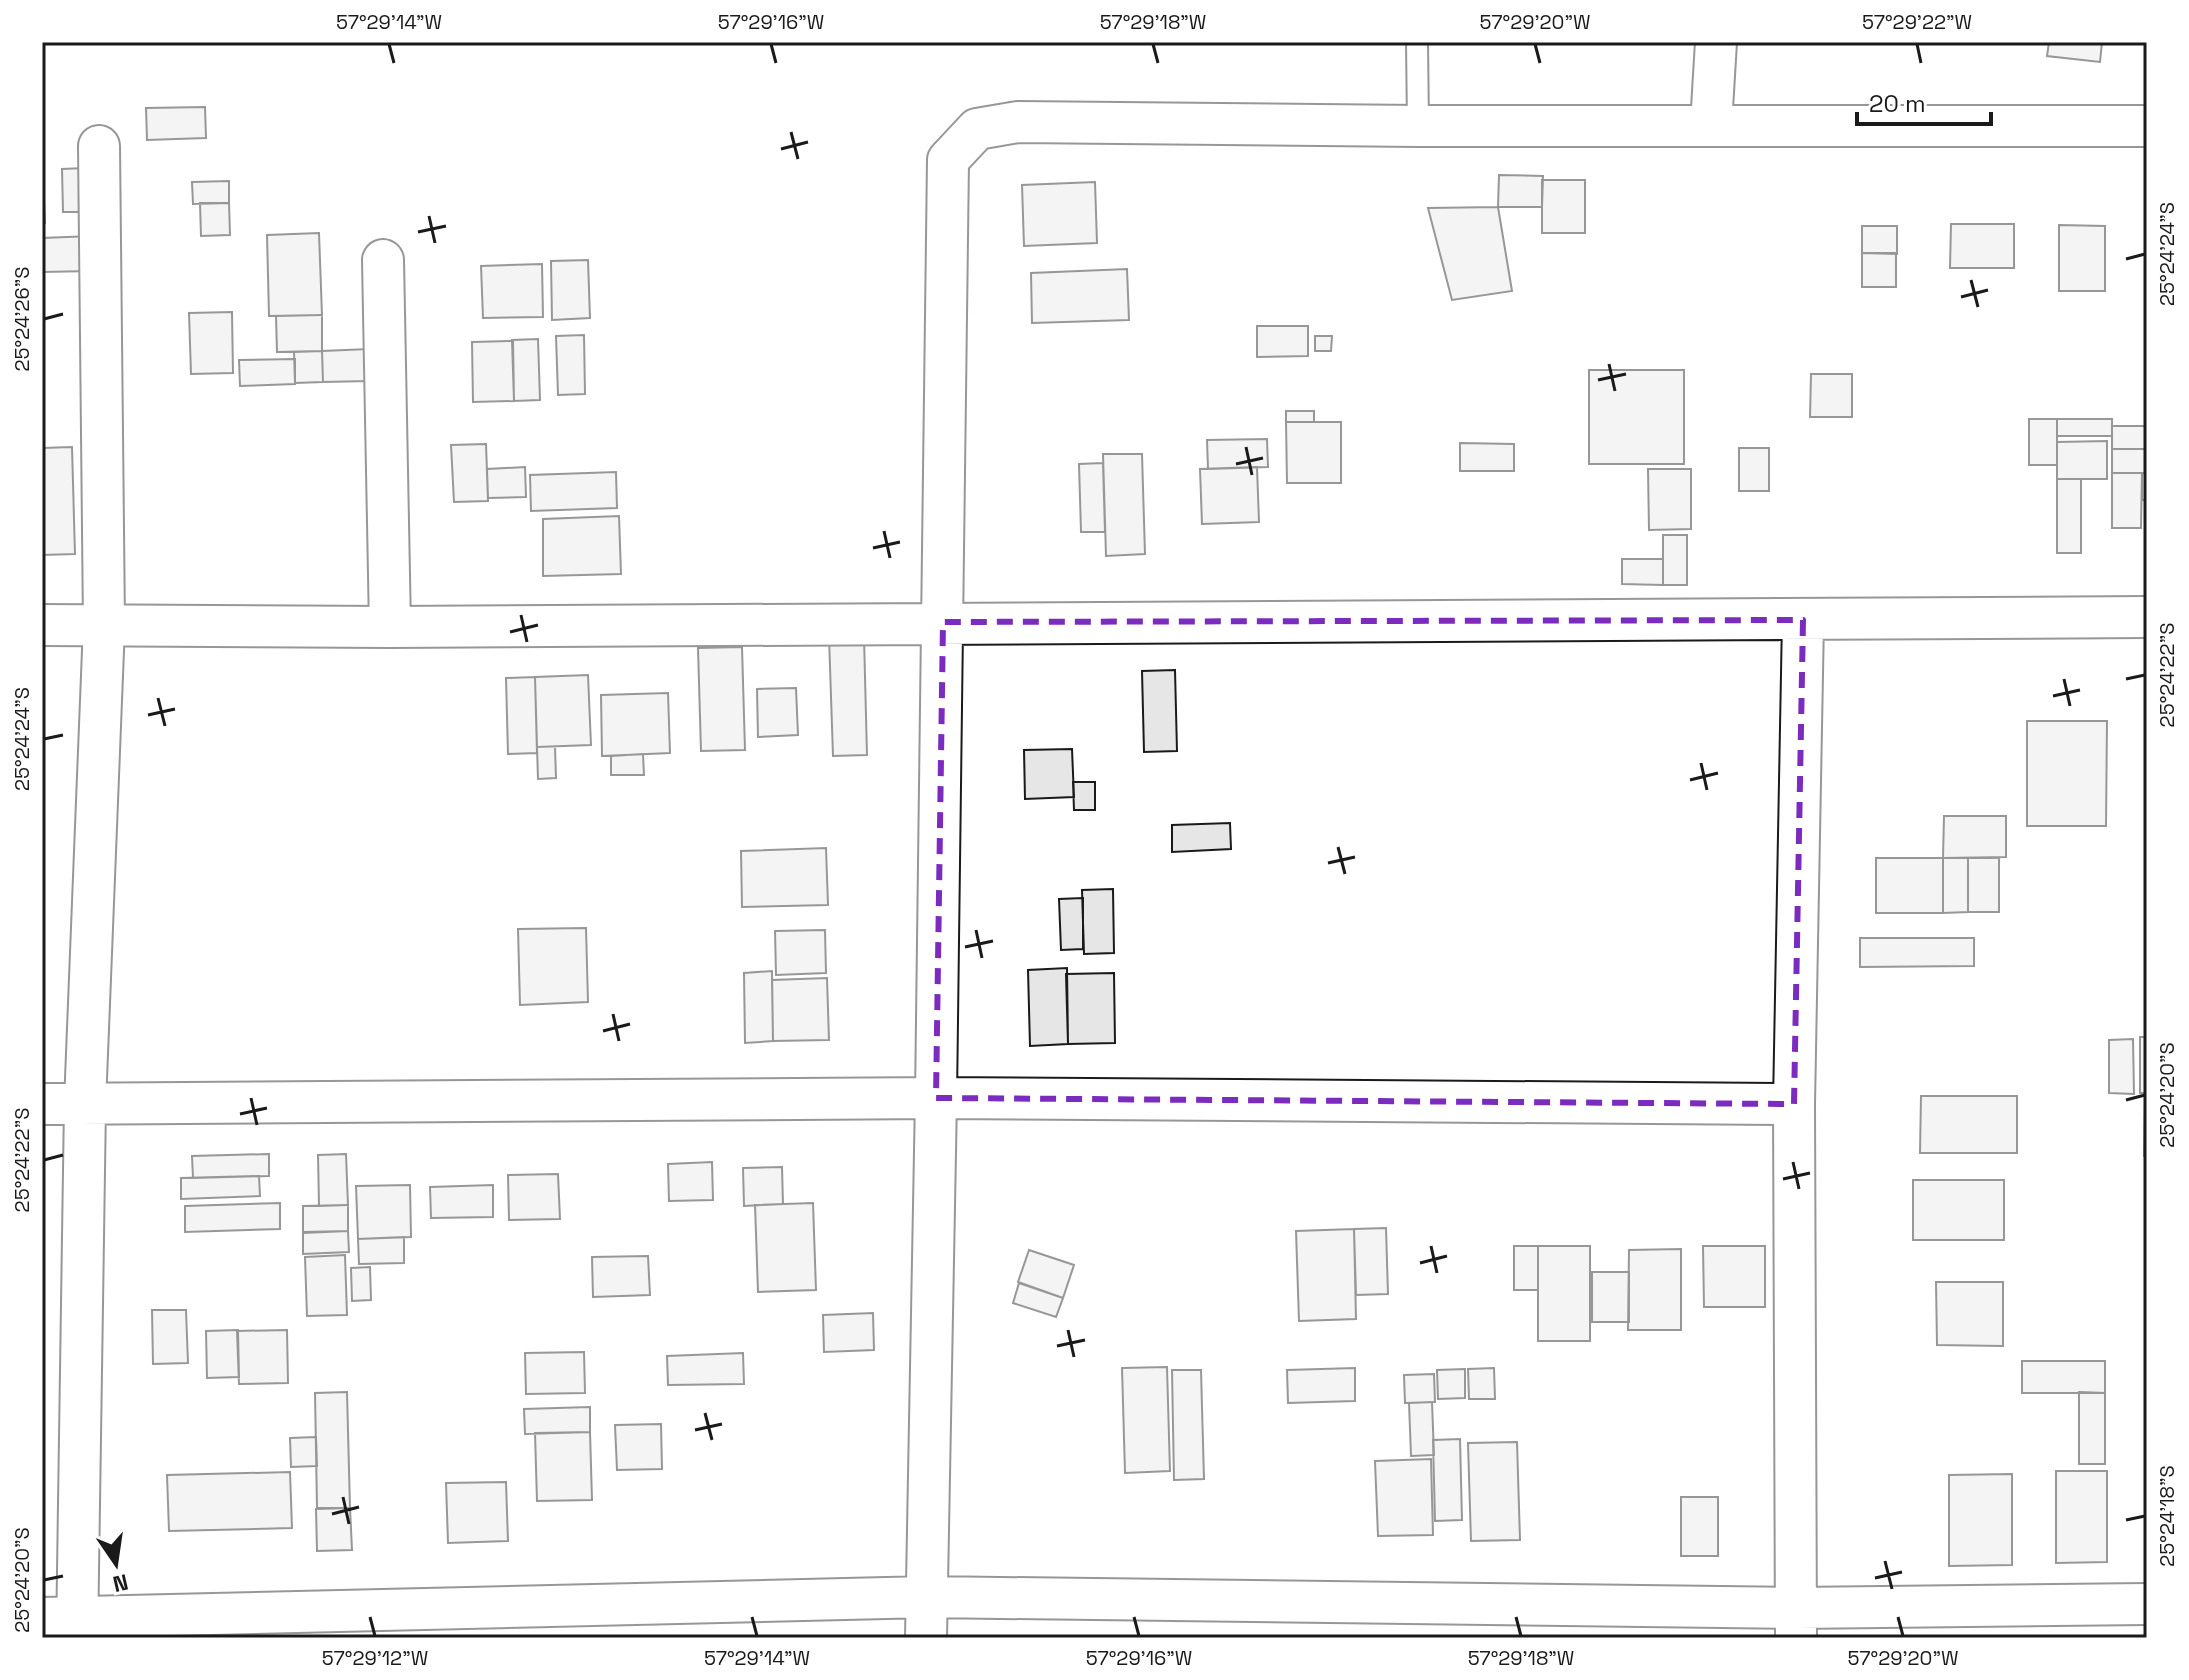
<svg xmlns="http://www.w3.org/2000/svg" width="2189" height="1680" viewBox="0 0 2189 1680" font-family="'Space Grotesk',sans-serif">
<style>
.building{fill:#e6e6e6;stroke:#1a1a1a;stroke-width:2}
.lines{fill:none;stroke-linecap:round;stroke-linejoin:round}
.service-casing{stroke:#1a1a1a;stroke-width:24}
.minor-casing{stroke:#1a1a1a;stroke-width:44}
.service{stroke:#fff;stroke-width:20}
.minor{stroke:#fff;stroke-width:40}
.marked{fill:none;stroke:#7b2cbf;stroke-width:6;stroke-dasharray:16 10;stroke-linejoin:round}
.ticks{fill:none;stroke:#1a1a1a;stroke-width:3}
.neatline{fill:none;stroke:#1a1a1a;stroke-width:3}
.ticks-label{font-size:20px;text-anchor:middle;fill:#1a1a1a}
</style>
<rect width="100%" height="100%" fill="#fff"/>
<!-- building -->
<path class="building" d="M 2049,42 L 2102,42 L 2100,62 L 2047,56 Z
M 205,107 L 206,138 L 147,140 L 146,108 Z
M 42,154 L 45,223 L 42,223 Z
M 85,168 L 86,212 L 63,212 L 62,169 Z
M 1499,175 L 1543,176 L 1542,207 L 1498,207 Z
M 1542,180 L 1585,180 L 1585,233 L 1542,233 Z
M 229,181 L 229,203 L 193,204 L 192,182 Z
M 1095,182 L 1097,243 L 1024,246 L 1022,185 Z
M 200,203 L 229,203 L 230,235 L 201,236 Z
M 1498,207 L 1512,291 L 1452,300 L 1428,208 Z
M 1951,224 L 2014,224 L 2014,268 L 1950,268 Z
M 2059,225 L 2105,226 L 2105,291 L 2059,291 Z
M 1862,226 L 1897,226 L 1897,254 L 1862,253 Z
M 319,233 L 322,315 L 269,316 L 267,235 Z
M 92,236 L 92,271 L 42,272 L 42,238 Z
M 1862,253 L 1896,253 L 1896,287 L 1862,287 Z
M 588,260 L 590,318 L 552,320 L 551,261 Z
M 542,264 L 543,317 L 483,318 L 481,266 Z
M 1127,269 L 1129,320 L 1032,323 L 1031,273 Z
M 232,312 L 233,373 L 191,374 L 189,313 Z
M 322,315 L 322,351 L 277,352 L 276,316 Z
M 1257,326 L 1308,326 L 1308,356 L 1257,357 Z
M 584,335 L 585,394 L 558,395 L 556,336 Z
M 1315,336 L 1332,336 L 1331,351 L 1315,351 Z
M 538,339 L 540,400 L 514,401 L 512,340 Z
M 513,341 L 514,401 L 473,402 L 472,342 Z
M 369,349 L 369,381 L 323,382 L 322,351 Z
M 322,351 L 323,382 L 295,383 L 294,352 Z
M 295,359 L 295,384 L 240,386 L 239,360 Z
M 1589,370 L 1684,370 L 1684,464 L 1589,464 Z
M 1811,374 L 1852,374 L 1852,417 L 1810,417 Z
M 1286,411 L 1314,411 L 1314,422 L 1286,422 Z
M 2029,419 L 2057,419 L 2057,465 L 2029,465 Z
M 2057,419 L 2112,419 L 2112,436 L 2057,436 Z
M 1286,422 L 1341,422 L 1341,483 L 1287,483 Z
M 2112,426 L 2147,426 L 2147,449 L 2112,449 Z
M 1267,439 L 1268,467 L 1208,469 L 1207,440 Z
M 2107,441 L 2107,479 L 2057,479 L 2057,442 Z
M 1460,443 L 1514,444 L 1514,471 L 1460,471 Z
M 486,444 L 488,501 L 454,502 L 451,445 Z
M 72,447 L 75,554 L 42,555 L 42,448 Z
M 1739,448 L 1769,448 L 1769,491 L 1739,491 Z
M 2112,449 L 2147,449 L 2147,473 L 2112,473 Z
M 1103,454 L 1142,454 L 1145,554 L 1106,556 Z
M 1103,463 L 1105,532 L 1081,532 L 1079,464 Z
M 525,467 L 526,497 L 488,498 L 487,469 Z
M 1257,467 L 1259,522 L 1202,524 L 1200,469 Z
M 1648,469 L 1691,469 L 1691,529 L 1649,530 Z
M 616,472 L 617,508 L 531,511 L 530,475 Z
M 2112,473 L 2142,473 L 2141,528 L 2112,528 Z
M 2142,473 L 2147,473 L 2147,500 L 2142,500 Z
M 2057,479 L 2081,479 L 2081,553 L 2057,553 Z
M 619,516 L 621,574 L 543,576 L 543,519 Z
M 1663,535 L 1687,535 L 1687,585 L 1663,585 Z
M 1622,559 L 1663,559 L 1663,585 L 1622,584 Z
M 829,637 L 864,637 L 867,755 L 833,756 Z
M 742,647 L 745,750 L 701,751 L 698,648 Z
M 1175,670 L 1177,751 L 1144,752 L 1142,671 Z
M 588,675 L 591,745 L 537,747 L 535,677 Z
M 535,677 L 537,753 L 508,754 L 506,678 Z
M 796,688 L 798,735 L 758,737 L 757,689 Z
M 668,693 L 670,753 L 602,756 L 601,695 Z
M 2027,721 L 2107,721 L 2106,826 L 2027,826 Z
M 537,747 L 555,747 L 556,778 L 538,779 Z
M 1072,749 L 1074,797 L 1025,799 L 1024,750 Z
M 643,754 L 644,775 L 611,775 L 611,756 Z
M 1073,782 L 1095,782 L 1095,810 L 1074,810 Z
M 1944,816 L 2006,816 L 2006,857 L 1943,858 Z
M 1230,823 L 1231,849 L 1172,852 L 1172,825 Z
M 826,848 L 828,905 L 742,907 L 741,851 Z
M 1876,858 L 1943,858 L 1943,913 L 1876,913 Z
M 1943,858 L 1968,858 L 1968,912 L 1943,913 Z
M 1968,858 L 1999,858 L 1999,912 L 1968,912 Z
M 1113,889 L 1114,953 L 1084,954 L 1082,890 Z
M 1083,898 L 1083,949 L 1061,950 L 1059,899 Z
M 586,928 L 588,1002 L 520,1005 L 518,929 Z
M 825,930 L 826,973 L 776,975 L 775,931 Z
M 1860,938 L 1974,938 L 1974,966 L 1860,967 Z
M 1067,968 L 1068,1044 L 1030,1046 L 1028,970 Z
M 772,971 L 773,1041 L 745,1043 L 744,973 Z
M 1114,973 L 1115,1043 L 1068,1044 L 1066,974 Z
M 827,978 L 829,1040 L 773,1041 L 772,980 Z
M 2140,1037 L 2147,1037 L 2147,1093 L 2140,1093 Z
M 2133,1039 L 2134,1094 L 2109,1093 L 2109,1040 Z
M 1921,1096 L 2017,1096 L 2017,1153 L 1920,1153 Z
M 2145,1098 L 2147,1098 L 2147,1156 L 2144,1156 Z
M 269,1154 L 269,1176 L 193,1178 L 192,1156 Z
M 346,1154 L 348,1205 L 319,1206 L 318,1155 Z
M 712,1162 L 713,1200 L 669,1201 L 668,1164 Z
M 782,1167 L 783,1204 L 744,1206 L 743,1168 Z
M 558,1174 L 560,1219 L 509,1220 L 508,1175 Z
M 259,1176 L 260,1196 L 181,1199 L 181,1178 Z
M 1913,1180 L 2004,1180 L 2004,1240 L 1913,1240 Z
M 410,1185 L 411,1237 L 358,1239 L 356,1186 Z
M 493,1185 L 493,1217 L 431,1218 L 430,1187 Z
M 280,1203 L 280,1229 L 185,1232 L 185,1206 Z
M 813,1203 L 816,1290 L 758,1292 L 755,1205 Z
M 348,1205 L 348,1231 L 303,1232 L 303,1206 Z
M 1386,1228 L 1388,1294 L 1356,1295 L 1354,1229 Z
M 1354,1229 L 1356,1319 L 1299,1321 L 1296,1231 Z
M 348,1231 L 349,1252 L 303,1254 L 303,1233 Z
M 404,1237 L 404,1263 L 359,1264 L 358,1239 Z
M 1514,1246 L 1538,1246 L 1538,1290 L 1514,1290 Z
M 1538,1246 L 1590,1246 L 1590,1341 L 1538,1341 Z
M 1703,1246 L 1765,1246 L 1765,1307 L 1704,1307 Z
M 1681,1249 L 1681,1330 L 1628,1330 L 1629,1250 Z
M 1029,1250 L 1074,1265 L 1063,1298 L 1018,1282 Z
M 345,1255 L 347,1315 L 307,1316 L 305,1257 Z
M 648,1256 L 650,1295 L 593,1297 L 592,1257 Z
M 370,1267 L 371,1300 L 352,1301 L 351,1268 Z
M 1592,1272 L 1629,1272 L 1629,1322 L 1592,1322 Z
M 1936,1282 L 2003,1282 L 2003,1346 L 1937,1345 Z
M 1019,1283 L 1063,1298 L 1056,1317 L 1013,1303 Z
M 152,1310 L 186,1310 L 188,1363 L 153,1364 Z
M 873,1313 L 874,1350 L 824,1352 L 823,1315 Z
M 238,1330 L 239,1377 L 207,1378 L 206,1331 Z
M 287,1330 L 288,1383 L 239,1384 L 237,1331 Z
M 584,1352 L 585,1393 L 526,1394 L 525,1353 Z
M 743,1353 L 744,1384 L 668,1385 L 667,1356 Z
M 2022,1361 L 2105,1361 L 2105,1393 L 2022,1393 Z
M 1167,1367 L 1170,1471 L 1125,1473 L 1122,1368 Z
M 1355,1368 L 1355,1401 L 1288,1403 L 1287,1370 Z
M 1494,1368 L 1495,1399 L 1469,1399 L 1468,1369 Z
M 1465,1369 L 1465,1398 L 1438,1399 L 1437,1370 Z
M 1172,1370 L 1201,1370 L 1204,1479 L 1174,1480 Z
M 1434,1374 L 1435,1402 L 1405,1403 L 1404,1375 Z
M 347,1392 L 350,1508 L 317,1508 L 315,1393 Z
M 2079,1392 L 2105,1393 L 2105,1464 L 2079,1464 Z
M 1432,1402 L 1434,1455 L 1411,1456 L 1409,1403 Z
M 590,1407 L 590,1432 L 525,1434 L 524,1409 Z
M 661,1424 L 662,1469 L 617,1470 L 615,1425 Z
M 590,1432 L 592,1500 L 537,1501 L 535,1433 Z
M 316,1437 L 317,1466 L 291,1467 L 290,1438 Z
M 1460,1439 L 1462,1520 L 1435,1521 L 1433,1440 Z
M 1517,1442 L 1520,1540 L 1471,1541 L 1468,1443 Z
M 1431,1459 L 1433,1535 L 1378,1536 L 1375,1461 Z
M 2056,1471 L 2107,1471 L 2107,1562 L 2056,1563 Z
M 290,1472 L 292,1528 L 169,1531 L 167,1475 Z
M 2012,1474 L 2012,1565 L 1949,1566 L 1949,1475 Z
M 506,1482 L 508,1541 L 448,1543 L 446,1483 Z
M 1681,1497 L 1718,1497 L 1718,1556 L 1681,1556 Z
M 350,1508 L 352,1550 L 317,1551 L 316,1509 Z"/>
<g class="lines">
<defs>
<path id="service" d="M 1417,42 L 1418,126"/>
<path id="minor" d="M 1711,125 L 1716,42
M 383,260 L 390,627
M 42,625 L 390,627 L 2147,617
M 42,1104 L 936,1098 L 1794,1104
M 42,1618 L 928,1597 L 1796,1608 L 2147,1604
M 77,1638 L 85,1104 L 104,625 L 99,146
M 926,1638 L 936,1098 L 948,160 L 977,129 L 1018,122 L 1418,126 L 2147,126
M 1796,1638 L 1794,1104 L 1803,620"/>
</defs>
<!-- service casing -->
<use href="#service" class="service-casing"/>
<!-- minor casing -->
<use href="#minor" class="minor-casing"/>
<!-- service -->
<use href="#service" class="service"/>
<!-- minor -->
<use href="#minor" class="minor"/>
</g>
<!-- marked area -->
<path d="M0 0H2189V1680H0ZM 1803,620 L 1794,1104 L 936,1098 L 943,622 Z" fill="#fff" fill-opacity=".55" fill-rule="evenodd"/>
<path class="marked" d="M 1803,620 L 1794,1104 L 936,1098 L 943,622 Z"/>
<!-- ticks -->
<path class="ticks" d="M 389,44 L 394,63M 771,44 L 776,63M 1153,44 L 1158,63M 1535,44 L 1540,63M 1917,44 L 1921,63M 791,132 L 798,159M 781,149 L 808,142M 429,216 L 435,243M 418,232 L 446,226M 2126,259 L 2145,254M 1971,280 L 1978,307M 1961,297 L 1988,290M 44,319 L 63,314M 1609,364 L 1615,391M 1598,380 L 1626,374M 1246,447 L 1252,475M 1236,464 L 1263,458M 884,531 L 890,558M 873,548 L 900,542M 521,615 L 527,642M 510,632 L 538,625M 2064,679 L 2070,706M 2126,679 L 2145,675M 2053,696 L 2080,690M 158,698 L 165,726M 148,715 L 175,709M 44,739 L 63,735M 1701,763 L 1707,790M 1690,780 L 1718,773M 1338,847 L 1345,874M 1328,863 L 1355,857M 976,930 L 982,958M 965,947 L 993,941M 613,1014 L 619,1041M 603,1031 L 630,1024M 251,1098 L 257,1125M 2126,1100 L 2145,1095M 240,1114 L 267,1108M 44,1160 L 63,1155M 1793,1162 L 1799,1189M 1783,1179 L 1810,1173M 1431,1246 L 1437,1273M 1420,1263 L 1447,1256M 1068,1330 L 1074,1357M 1057,1346 L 1085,1340M 705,1413 L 712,1440M 695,1430 L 722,1424M 343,1497 L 349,1524M 332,1514 L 359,1507M 2126,1520 L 2145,1516M 1885,1561 L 1892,1589M 1875,1578 L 1902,1572M 44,1580 L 63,1576M 370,1617 L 375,1636M 752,1617 L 757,1636M 1134,1617 L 1139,1636M 1516,1617 L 1521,1636M 1898,1617 L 1903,1636"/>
<!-- border -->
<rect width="2189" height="1680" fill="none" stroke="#ffffff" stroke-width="88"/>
<!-- north arrow -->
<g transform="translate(116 1564) rotate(167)" stroke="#ffffff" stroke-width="6" paint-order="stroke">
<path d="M0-6L14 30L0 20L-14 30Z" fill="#1a1a1a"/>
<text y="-12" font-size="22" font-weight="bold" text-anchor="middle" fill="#1a1a1a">N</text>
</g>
<!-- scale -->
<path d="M1857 112v12h134v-12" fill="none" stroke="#1a1a1a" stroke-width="4"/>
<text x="1869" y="112" font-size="24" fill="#1a1a1a" stroke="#ffffff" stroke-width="6" paint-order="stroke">20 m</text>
<rect x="44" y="44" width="2101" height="1592" class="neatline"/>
<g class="ticks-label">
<text x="389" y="29">57°29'14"W</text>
<text x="771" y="29">57°29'16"W</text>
<text x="1153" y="29">57°29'18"W</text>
<text x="1535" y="29">57°29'20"W</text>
<text x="1917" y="29">57°29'22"W</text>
<text transform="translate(2167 254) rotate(-90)" y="7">25°24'24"S</text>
<text transform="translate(22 319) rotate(-90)" y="7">25°24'26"S</text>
<text transform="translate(2167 675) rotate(-90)" y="7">25°24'22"S</text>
<text transform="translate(22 739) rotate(-90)" y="7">25°24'24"S</text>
<text transform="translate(2167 1095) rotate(-90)" y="7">25°24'20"S</text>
<text transform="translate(22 1160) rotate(-90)" y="7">25°24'22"S</text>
<text transform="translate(2167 1516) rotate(-90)" y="7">25°24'18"S</text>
<text transform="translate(22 1580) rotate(-90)" y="7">25°24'20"S</text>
<text x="375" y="1665">57°29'12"W</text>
<text x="757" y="1665">57°29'14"W</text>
<text x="1139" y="1665">57°29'16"W</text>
<text x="1521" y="1665">57°29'18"W</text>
<text x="1903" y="1665">57°29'20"W</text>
</g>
</svg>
